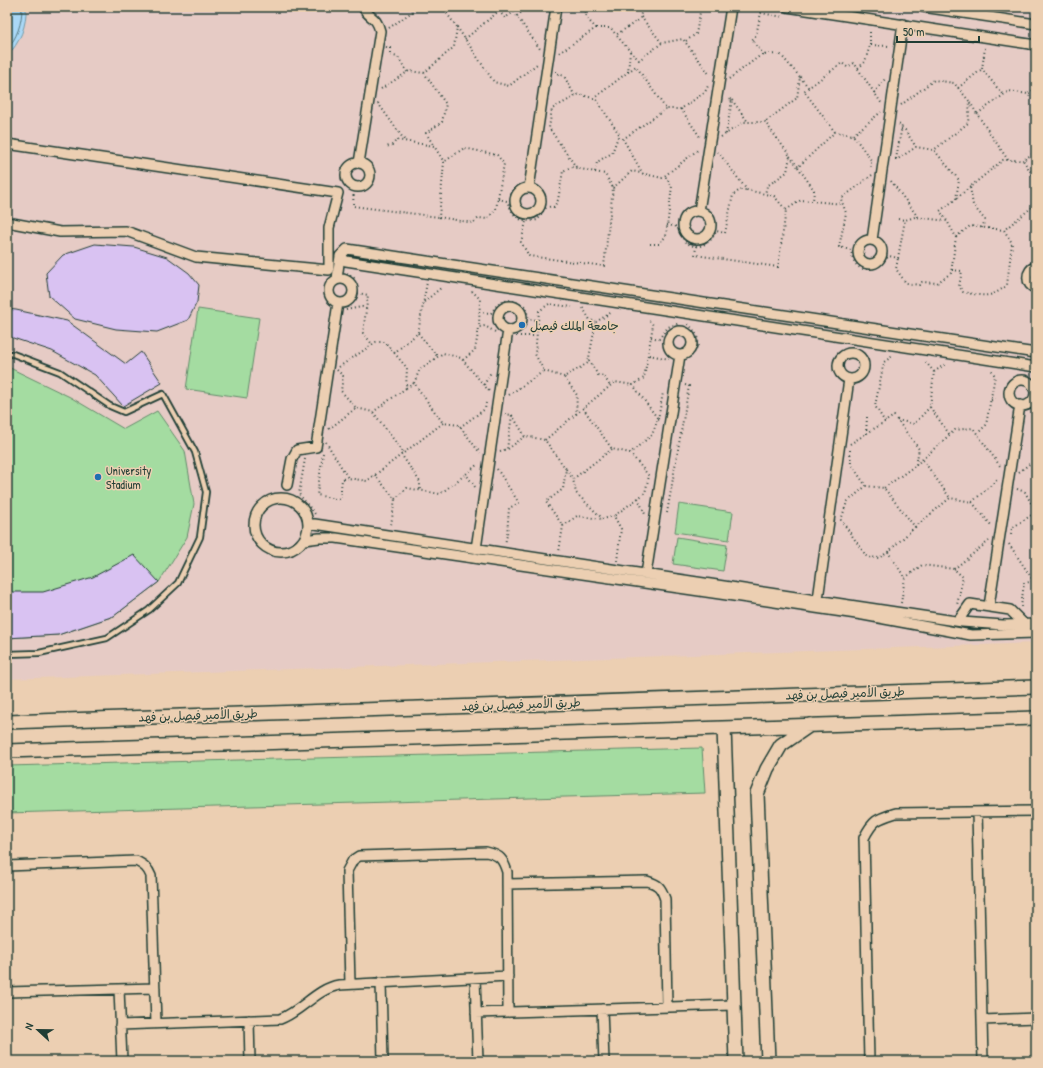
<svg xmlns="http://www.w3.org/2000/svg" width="1043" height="1068" viewBox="0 0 1043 1068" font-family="'Patrick Hand','Playpen Sans Arabic',sans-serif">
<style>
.built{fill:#e6cbc5}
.green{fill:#a4dca1;stroke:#628c6a}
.water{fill:#aad8f6;stroke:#729aa8}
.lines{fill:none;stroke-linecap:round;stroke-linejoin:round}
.shore{stroke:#577b82;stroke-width:1}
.building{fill:#d9c2f2;stroke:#1f3d34}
.lane-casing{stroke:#1f3d34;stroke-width:8}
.street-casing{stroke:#1f3d34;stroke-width:12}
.secondary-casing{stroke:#1f3d34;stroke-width:16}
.path{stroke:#1f3d34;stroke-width:2;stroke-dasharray:1 3;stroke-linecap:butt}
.lane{stroke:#eccfb2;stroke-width:4.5}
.street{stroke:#eccfb2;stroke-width:9}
.secondary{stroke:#eccfb2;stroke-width:13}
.poi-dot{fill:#1f6fb2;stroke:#eccfb2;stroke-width:1.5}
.labels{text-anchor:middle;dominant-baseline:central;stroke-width:3;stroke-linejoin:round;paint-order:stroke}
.poi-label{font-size:12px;fill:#1f3d34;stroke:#eccfb2;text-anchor:start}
.street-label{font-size:12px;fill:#1f3d34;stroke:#eccfb2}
</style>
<rect width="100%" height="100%" fill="#eccfb2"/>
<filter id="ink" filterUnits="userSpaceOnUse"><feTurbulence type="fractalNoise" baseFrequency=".025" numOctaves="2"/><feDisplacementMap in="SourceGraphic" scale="8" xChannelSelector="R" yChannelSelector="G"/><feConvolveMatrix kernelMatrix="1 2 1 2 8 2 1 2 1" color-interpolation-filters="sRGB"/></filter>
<g filter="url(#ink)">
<!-- built -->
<path class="built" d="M 7,7 L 1036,7 L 1036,643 L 7,679 Z"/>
<!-- green -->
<path class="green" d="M 198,309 L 259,318 L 247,398 L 186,389 Z
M 7,368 L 10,368 L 70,397 L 124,429 L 157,411 L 185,451 L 194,504 L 187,537 L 159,582 L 114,616 L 58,635 L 7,638 Z
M 679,504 L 733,512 L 729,540 L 675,532 Z
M 677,537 L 727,545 L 723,571 L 673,564 Z
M 702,748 L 705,793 L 7,813 L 7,766 Z"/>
<!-- water -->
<path class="water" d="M 7,7 L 26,7 C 27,25 20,43 7,56 Z"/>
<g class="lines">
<!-- shore -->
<path class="shore" d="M 7,50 C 17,37 22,24 22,7"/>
</g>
<!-- building -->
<path class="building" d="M 95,244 L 134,247 L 167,257 L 189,273 L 199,285 L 197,302 L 188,320 L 157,332 L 116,329 L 75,319 L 49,296 L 46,273 L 63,255 Z
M 7,309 L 16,310 L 67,321 L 126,364 L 141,352 L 162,383 L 123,406 L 95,375 L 52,351 L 7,336 Z
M 134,555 L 159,582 L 114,616 L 58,635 L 7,638 L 7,592 L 43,592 L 93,577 Z"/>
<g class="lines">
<defs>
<path id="lane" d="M 7,354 L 13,354 L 60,372 L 110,406 L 124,412 L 163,394 L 195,452 L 206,492 L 200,537 L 178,583 L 149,610 L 107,638 L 39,653 L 7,654"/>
<path id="street" d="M 787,7 L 1036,45
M 923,7 L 1036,24
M 7,144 L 338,193 L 329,228 L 329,270 L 196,257 L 126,231 L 60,232 L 7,222
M346 175a12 12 0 1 1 24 0a12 12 0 1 1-24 0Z
M 359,163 L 380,31 C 376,15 369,19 363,7
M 529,188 L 556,7
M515 201a13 13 0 1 1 26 0a13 13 0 1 1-26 0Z
M 699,211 L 731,7
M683 225a14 14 0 1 1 28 0a14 14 0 1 1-28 0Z
M858 252a12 12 0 1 1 24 0a12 12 0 1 1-24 0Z
M 872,240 L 903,24
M 1036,266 C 1025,271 1025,284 1036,289
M329 291a12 12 0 1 1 24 0a12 12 0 1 1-24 0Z
M 337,279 L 340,256
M498 318a12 12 0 1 1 24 0a12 12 0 1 1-24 0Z
M668 343a12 12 0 1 1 24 0a12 12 0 1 1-24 0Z
M 1036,353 L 347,249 L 340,256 L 346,261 L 1036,367
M838 366a13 13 0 1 1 26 0a13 13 0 1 1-26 0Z
M1009 393a13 13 0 1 1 26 0a13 13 0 1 1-26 0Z
M 287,485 L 292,459 L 297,450 L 316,447 L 338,303
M254 525a27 27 0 1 1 54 0a27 27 0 1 1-54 0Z
M 308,523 L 962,622 L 1003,625 L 1036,624
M 304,540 L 319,538 L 336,538 L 863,615 L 971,635 L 1036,633
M 476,549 L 508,330
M 646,574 L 680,355
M 818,599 L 849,379
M 989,606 L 1020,405
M 958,621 L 970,604 L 1010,610 L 1024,624
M 977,812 L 983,1061
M 7,866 L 136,861 C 144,865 148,868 151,876 L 156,1023
M 507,884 L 647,881 C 658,884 661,887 665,899 L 667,1007
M 475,978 L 478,1061
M 381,982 L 383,1061
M 350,984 L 347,871 L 353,860 L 359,856 L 486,852 C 500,855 503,859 507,872 L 508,1012
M 119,989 L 122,1061
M 7,992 L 155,988
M 602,1009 L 604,1061
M 476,1013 L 733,1005
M 249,1020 L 250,1061
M 982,1020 L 1036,1018
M 120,1025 L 280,1019 C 302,1011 316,989 339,985 L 508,976
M 869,1061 L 864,838 C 873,820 877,819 896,813 L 1036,811"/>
<path id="secondary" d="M 7,722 L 1036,687
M 724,728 L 736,1061
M 7,751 L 1036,718
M 768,1061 L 757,794 L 767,769 L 781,745 L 810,725"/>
</defs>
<!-- lane casing -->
<use href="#lane" class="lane-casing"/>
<!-- street casing -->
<use href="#street" class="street-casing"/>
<!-- secondary casing -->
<use href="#secondary" class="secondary-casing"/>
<!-- path -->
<path class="path" d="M 447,13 L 454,7
M 517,16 L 528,7
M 641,17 L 662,43
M 457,27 L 494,82 L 509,86 L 537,64
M 389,28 L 419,7
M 596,28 L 611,28 L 616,35
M 465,39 L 499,11 L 505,18 L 514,12 L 540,49
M 686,41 L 696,34 L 701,7
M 870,45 L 870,30
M 386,47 L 390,48 L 390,55 L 398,57 L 407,72
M 985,48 L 982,69 L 1003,95
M 630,51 L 639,60 L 662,43 L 683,39 L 710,75
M 559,53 L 596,28 C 590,22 583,16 586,7
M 764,55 L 752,40 L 756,35 L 761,13 L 783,17
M 858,68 L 865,62 L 870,45 L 890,46
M 556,71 L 556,73 L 564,76 L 575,96
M 628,72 L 636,66 L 666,109 L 681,109 L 705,92 L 708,86
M 424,73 L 454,47 L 457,27 L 442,7
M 800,77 L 809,88
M 729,79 L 761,55 L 780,54 L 800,77 L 797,98 L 765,122
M 958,88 L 982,69
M 1036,88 L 1028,94 L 1036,105
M 381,89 L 409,71 L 424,73 L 446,104 L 442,122 L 426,133 L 434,146
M 874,93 L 885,79
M 593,99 L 628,72 L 630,51 L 616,35 L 640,19 L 642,7
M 732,100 L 748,122
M 970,102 L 977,114
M 378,103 L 405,141
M 901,105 L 934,80 L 954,83 L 970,102 L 968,123 L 934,150
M 681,109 L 700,137
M 901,129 L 905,130 L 916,147
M 835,132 L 804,91 L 842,63 L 847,67 L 854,63 L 882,104
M 726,134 L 732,100 L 727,98
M 853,135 L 881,112
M 721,137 L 744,122 L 765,122 L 790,156 L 787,172 L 767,186 L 765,194
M 1036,152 L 1023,160 L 1036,180
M 790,156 L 798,167 L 835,132 L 853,135 L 871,160 L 871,167
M 895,159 L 898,159 L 916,147 L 934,150 L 959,180 L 956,199 L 940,211 L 947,221
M 896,159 L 902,126 L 898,124
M 1008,160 L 977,114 L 1009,91 L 1028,94
M 576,167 L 549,128 L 552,109 L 579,94 L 596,99 L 619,134 L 612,153 L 597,162 L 595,172
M 798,167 L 814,190 L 813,201
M 643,174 L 623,139 L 666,109
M 872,175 L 841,199 L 846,213 L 839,247 L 851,250 C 855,278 874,271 889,256 L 898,258 L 905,220 L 915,217 L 947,221 L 956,237 L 951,273 L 937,283 L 922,282 L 919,285 L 906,283 L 896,269 L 898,258
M 891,181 L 918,217
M 354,187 L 353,206 L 439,217 L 444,162 L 434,146 L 397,140 L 392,145 L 386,147
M 613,188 L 632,171 L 662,178 L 699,149
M 957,198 L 970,187
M 498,199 L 507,201 C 514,218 519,223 538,220 C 542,213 544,205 554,207 L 558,200 L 563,171 L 571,167 L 605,174 L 613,188 L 604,266 L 529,256 L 521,242 L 526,222
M 786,210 L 801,200 L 843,204
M 439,217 L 473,223 L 479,218 L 487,219 L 496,209 L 504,164 L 497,155 L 464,148 L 444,162
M 898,219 L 905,220
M 667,225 L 679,227 C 680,232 682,238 686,242 C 697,252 712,243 716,231 L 725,233 L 733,195 L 740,190 L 747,190
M 982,228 L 985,220 L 973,205 L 970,187 L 1003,160 L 1023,160
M 956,237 L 970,226 L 1004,230
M 697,238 L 695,255 L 778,267 L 786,210 L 774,196 L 747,190 L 718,152
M 650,244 L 659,244 L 666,236 L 672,186 L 665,176
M 952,270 L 962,271 L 959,286 L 963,292 C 984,296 990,299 1007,285 L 1012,243 L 1004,230 L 1036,204
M 347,273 L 354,278 L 358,293 L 368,295 L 363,333 L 372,344
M 472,291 L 480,299 L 479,327 L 485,326 L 497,333
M 424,302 L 442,287
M 583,308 L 590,320 L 596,322 L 612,312
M 346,310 L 362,307 L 366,309
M 479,312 L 491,313 L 499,302 L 511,300 L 525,306 L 529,319 L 538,320
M 688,324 C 699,334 703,345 690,357
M 418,333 L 438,357
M 516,336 L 536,336
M 651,337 L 659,339 L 668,327 L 680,323
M 394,353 L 418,333 L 427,282
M 649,355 L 669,359
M 463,360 L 475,350 L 479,328
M 589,361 L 598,375 L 604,376 L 610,386
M 339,367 L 376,342 L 385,342 L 407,368 L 406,388 L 373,412
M 337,370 L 343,376 L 341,391 L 356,408
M 544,371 L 564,377
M 934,372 L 947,363
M 414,383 L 420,369 L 443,353 L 461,358 L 489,391
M 484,385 L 491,372
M 406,388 L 414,383 L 443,423
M 509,395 L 544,371 L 535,354 L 539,311 L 549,304 L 572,307
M 991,400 L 995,399
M 930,407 L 950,435
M 583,408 L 612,449 L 630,453
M 576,414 L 615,382 L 633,385
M 512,415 L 525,436
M 658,419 L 663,393
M 897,420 L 914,424 L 930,407 L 934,372 L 924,360
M 885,422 L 875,406 L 884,362 L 894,355
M 460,427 L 485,409 L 486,403
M 329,429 L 356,408 L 373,412 L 403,452
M 866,434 L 867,417
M 977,434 L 986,425 L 995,376 L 991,369
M 545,440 L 576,414 L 577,395 L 564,377 L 588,363 L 596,322
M 326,442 L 348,478 L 367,481 L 443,423 L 459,425 L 480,453
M 850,444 L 894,416 L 919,449 L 916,465 L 884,488
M 508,449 L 525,436 L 545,440 L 566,469 L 563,489 L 546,502 L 563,526 L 559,552
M 612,449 L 573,479 L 576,493 L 603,519 L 614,516
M 850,450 L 851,464 L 866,486
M 500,451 L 507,449 L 512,415 L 505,414
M 323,453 L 317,495 L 340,500 L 342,479 L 348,478
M 401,454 L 420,482 L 420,490
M 305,459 L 299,494 L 315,514
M 923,460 L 950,498
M 916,465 L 955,430 L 973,428 L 1000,466
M 497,469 L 519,503 L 509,508 L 507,535 L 505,544
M 566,469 L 573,479
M 1019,472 L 1036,459
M 375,475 L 395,499 L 391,525
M 475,487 L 466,474 L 478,464
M 1017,489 L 1025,492 L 1036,512
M 638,498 L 645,514
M 395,499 L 407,488 L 440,494 L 466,474
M 972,502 L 998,479
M 667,513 L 689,386 L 685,385
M 563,526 L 577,516 L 602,519
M 915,527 L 950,498 L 972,502 L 991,525
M 1011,534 L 1012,528 L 1036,512
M 1009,544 L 1033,580
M 888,552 L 915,527 L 884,488 L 866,486 L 847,502 L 841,520 L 867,557 L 879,558 L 888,552 L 905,578 L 901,603
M 617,561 L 621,529 L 614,516 L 645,493 L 649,476 L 630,453 L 652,435 L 658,419 L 633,385 L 644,378 L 653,325 L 648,318
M 954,569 L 989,541
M 905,578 L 922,565 L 954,569 L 963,577 L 957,605
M 1021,607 L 1024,583 L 1036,581"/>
<!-- lane -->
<use href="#lane" class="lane"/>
<!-- street -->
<use href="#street" class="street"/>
<!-- secondary -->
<use href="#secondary" class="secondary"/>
</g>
</g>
<!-- markers -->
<g class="poi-dot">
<circle cx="522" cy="325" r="4"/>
<circle cx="98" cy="477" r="4"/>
</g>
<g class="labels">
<!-- poi labels -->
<g class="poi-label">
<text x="530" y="325">جامعة الملك فيصل</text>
<text x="106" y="470">University<tspan x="106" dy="14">Stadium</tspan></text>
</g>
<!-- street labels -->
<g class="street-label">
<text transform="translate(845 693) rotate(-2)">طريق الأمير فيصل بن فهد</text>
<text transform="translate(521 704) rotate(-2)">طريق الأمير فيصل بن فهد</text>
<text transform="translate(198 715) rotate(-2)">طريق الأمير فيصل بن فهد</text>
</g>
</g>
<!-- margin -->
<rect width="1043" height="1068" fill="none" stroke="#eccfb2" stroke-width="24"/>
<rect x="12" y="12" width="1019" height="1044" fill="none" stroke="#1f3d34" stroke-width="1.5" filter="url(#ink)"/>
<!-- north arrow -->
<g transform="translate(38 1030) rotate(292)" stroke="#eccfb2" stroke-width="3" paint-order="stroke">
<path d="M0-3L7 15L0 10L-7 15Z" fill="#1f3d34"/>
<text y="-6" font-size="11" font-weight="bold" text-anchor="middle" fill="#1f3d34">N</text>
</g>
<!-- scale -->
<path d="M897 36v6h82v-6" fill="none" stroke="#1f3d34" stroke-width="2"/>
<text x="903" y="36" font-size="12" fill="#1f3d34" stroke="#eccfb2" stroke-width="3" paint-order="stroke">50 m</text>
</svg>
